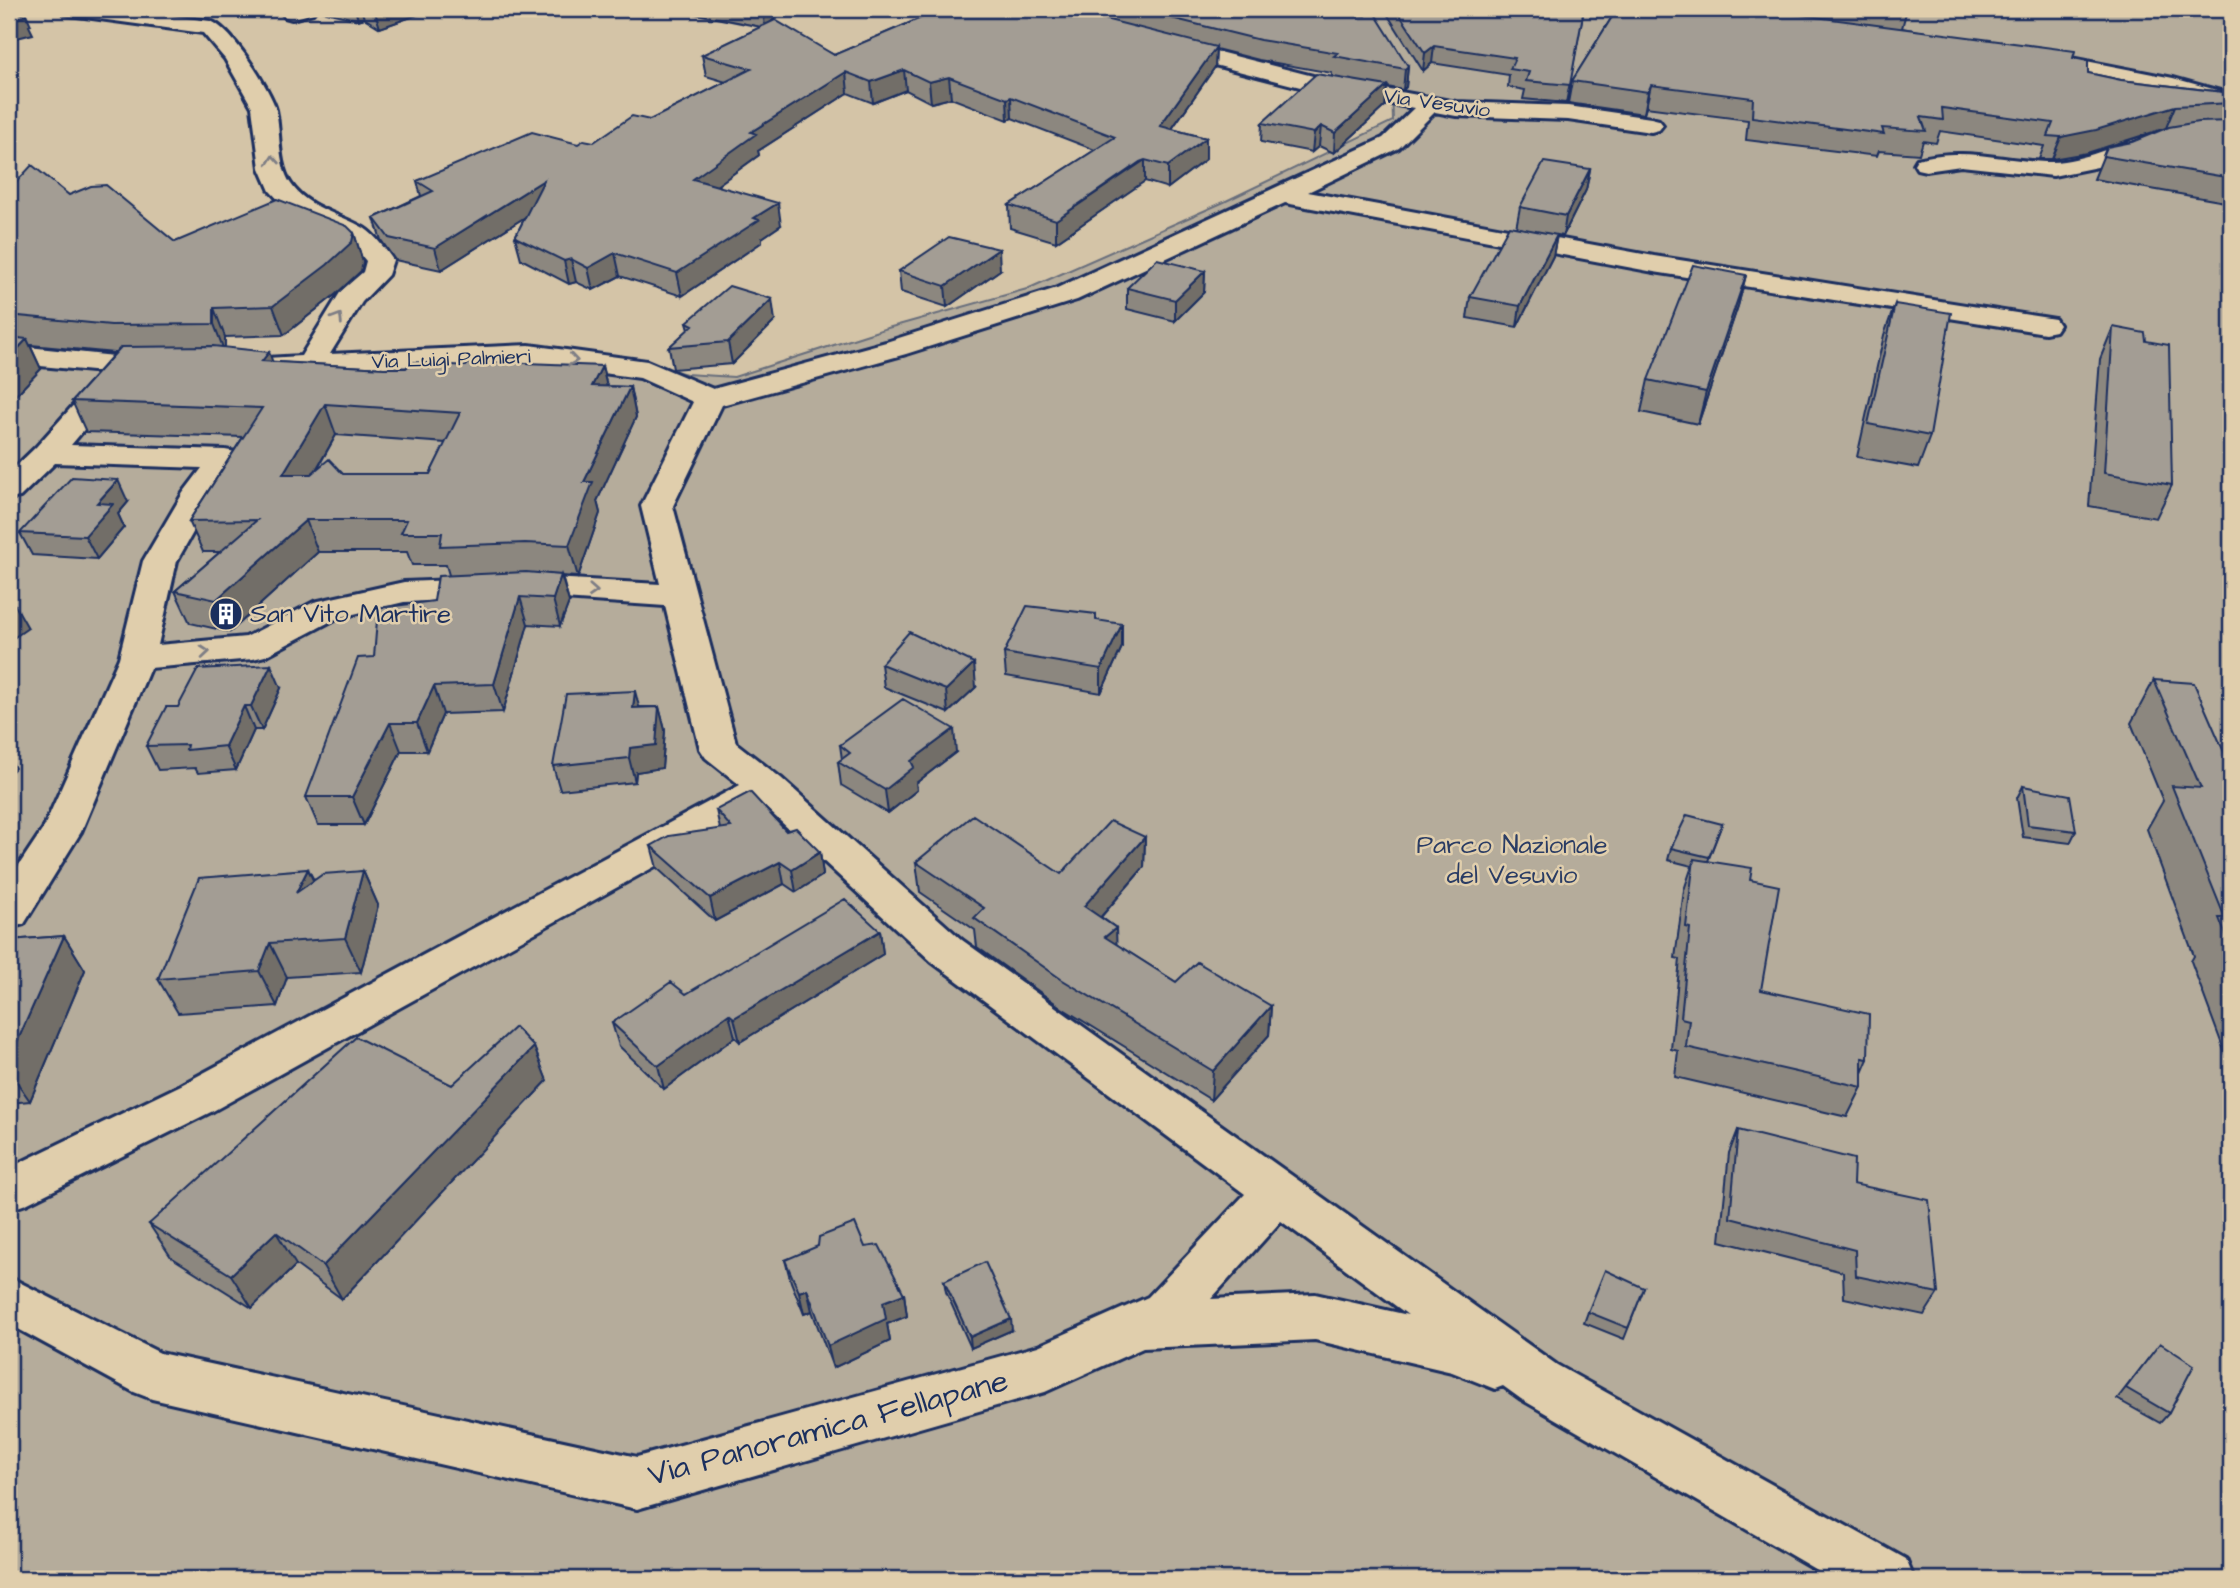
<svg xmlns="http://www.w3.org/2000/svg" width="2240" height="1588" viewBox="0 0 2240 1588" font-family="'Architects Daughter',sans-serif">
<style>
.green{fill:#b5ac9b;stroke:#686e7c;stroke-width:2}
.lines{fill:none;stroke-linecap:round;stroke-linejoin:round}
.minor-casing{stroke:#1b2f5e;stroke-width:6}
.minor{fill:#e0ceac;fill-rule:evenodd}
.wall{fill:#8c877f;stroke:#1b2f5e;stroke-width:2;fill-rule:evenodd}
.shaded-wall{fill:#726e68;stroke:#1b2f5e;stroke-width:2}
.building{fill:#a39d94;stroke:#1b2f5e;stroke-width:2;fill-rule:evenodd}
.oneway{stroke:#7e7e85}
.labels{text-anchor:middle;dominant-baseline:central;stroke-width:5;stroke-linejoin:round;paint-order:stroke}
.far-street-label{font-size:21px;fill:#1b2f5e;stroke:#e0ceac}
.poi-label{font-size:26px;fill:#1b2f5e;stroke:#e0ceac;text-anchor:start}
.park-label{font-size:26px;fill:#2a3c64;stroke:#e0ceac}
.near-street-label{font-size:32px;fill:#1b2f5e;stroke:#e0ceac}
</style>
<rect width="100%" height="100%" fill="#d4c4a7"/>
<filter id="ink" filterUnits="userSpaceOnUse"><feTurbulence type="fractalNoise" baseFrequency=".0143" numOctaves="2"/><feDisplacementMap in="SourceGraphic" scale="14" xChannelSelector="R" yChannelSelector="G"/><feConvolveMatrix kernelMatrix="1 2 1 2 8 2 1 2 1" color-interpolation-filters="sRGB"/></filter>
<g filter="url(#ink)">
<!-- green -->
<path class="green" d="M 1361,9 L 2231,9 L 2231,1579 L 9,1579 L 9,349 L 141,358 L 299,356 L 394,350 L 514,350 L 635,359 L 686,374 L 734,377 L 884,329 L 1027,289 L 1224,202 L 1393,121 L 1391,60 Z"/>
<g class="lines">
<defs>
<path id="minor" d="M 60,9 L 117,9 L 210,21 C 230,26 271,90 276,110 C 281,133 277,164 291,184 C 307,208 340,214 364,228 C 375,235 386,250 393,260 L 388,275 L 362,302 L 330,354 L 529,345 L 647,361 L 713,389 L 886,342 L 1057,288 L 1383,138 L 1414,108 L 1312,90 L 1156,50 L 1153,45 L 1156,40 L 1164,38 L 1313,76 L 1456,102 L 1568,106 L 1651,118 L 1659,120 L 1663,125 L 1659,130 L 1651,132 L 1568,120 L 1456,116 L 1435,112 L 1399,148 L 1308,192 L 1654,256 L 2055,319 L 2059,325 L 2055,331 L 2045,333 L 1654,272 L 1285,203 L 1077,300 L 906,354 L 722,405 L 673,506 L 736,743 L 781,778 L 962,940 L 1557,1365 L 1906,1559 L 1914,1579 L 1832,1579 L 1521,1399 L 1503,1386 L 1495,1389 L 1452,1372 L 1315,1340 L 1143,1348 L 1045,1392 L 637,1509 L 152,1399 L 134,1392 L 9,1324 L 9,1277 L 160,1353 L 637,1457 L 1038,1346 L 1148,1297 L 1245,1194 L 932,962 L 764,806 L 213,1111 L 26,1204 L 9,1210 L 9,1168 L 181,1085 L 740,785 L 706,758 L 700,749 L 665,606 L 534,597 L 404,602 L 337,618 L 265,656 L 253,659 L 150,668 L 81,832 L 24,924 L 9,928 L 9,880 L 43,829 L 119,658 L 143,561 L 183,493 L 202,468 L 55,463 L 20,497 L 9,499 L 9,473 L 36,447 L 103,372 L 9,363 L 9,345 L 124,357 L 134,360 L 138,366 L 71,445 L 225,450 L 236,452 L 240,459 L 214,495 L 177,561 L 158,645 L 246,637 L 314,602 L 404,582 L 534,577 L 660,584 L 641,506 L 693,402 L 640,378 L 529,363 L 310,373 L 259,374 L 249,371 L 245,365 L 249,359 L 301,356 L 341,291 L 363,272 L 366,261 L 349,241 L 288,210 L 270,191 L 260,168 L 252,107 L 225,59 L 203,33 L 70,15 L 63,13 ZM 1281,1221 L 1408,1315 L 1315,1294 L 1211,1299 Z
M 284,9 L 316,9 L 313,13 L 292,19 L 285,17 L 282,13 Z
M 2035,51 L 2173,78 L 2231,94 L 2231,108 L 2170,91 L 2027,63 L 2024,58 L 2027,53 Z
M 2231,127 L 2231,141 L 2188,142 L 2159,147 L 2122,162 L 2053,176 L 1961,166 L 1926,171 L 1917,169 L 1914,164 L 1917,159 C 1969,146 2002,162 2052,162 C 2084,161 2115,145 2145,136 C 2173,127 2202,128 2231,127 Z"/>
</defs>
<!-- minor casing -->
<use href="#minor" class="minor-casing"/>
<!-- minor -->
<use href="#minor" class="minor"/>
</g>
<!-- wall -->
<path class="wall" d="M 317,9 L 434,9 L 380,28 L 364,18 L 358,20 L 318,10 Z
M 671,9 L 784,9 L 771,22 L 834,55 L 935,12 L 923,9 L 1259,9 L 1408,66 L 1406,87 L 1403,90 L 1387,87 L 1385,106 L 1334,153 L 1319,146 L 1312,152 L 1261,142 L 1262,123 L 1332,77 L 1332,73 L 1259,60 L 1216,49 L 1215,67 L 1172,129 L 1206,138 L 1206,159 L 1168,188 L 1145,181 L 1140,184 L 1056,242 L 1010,228 L 1009,205 L 1095,150 L 1012,118 L 1008,120 L 951,98 L 931,103 L 906,90 L 873,103 L 848,93 L 758,151 L 759,155 L 717,185 L 781,225 L 762,238 L 762,242 L 682,296 L 620,276 L 593,290 L 576,282 L 569,284 L 521,259 L 515,237 L 525,217 L 441,270 L 395,260 L 381,240 L 374,218 L 421,196 L 417,181 L 578,144 L 594,142 L 650,120 L 726,82 L 706,76 L 702,55 L 761,27 Z
M 1384,9 L 1584,9 L 1566,103 L 1523,99 L 1525,90 L 1508,87 L 1509,75 L 1432,63 L 1423,71 Z
M 1617,9 L 1907,9 L 1902,28 L 2073,58 L 2088,73 L 2121,80 L 2231,93 L 2231,203 L 2094,179 L 2107,147 L 2087,153 L 2052,159 L 2039,159 L 2044,146 L 1940,131 L 1936,143 L 1923,141 L 1919,154 L 1879,151 L 1877,156 L 1746,140 L 1748,120 L 1646,107 L 1644,114 L 1568,103 L 1572,81 ZM 2165,129 L 2132,142 L 2108,146 Z
M 1590,169 L 1586,190 L 1563,236 L 1557,235 L 1553,256 L 1517,327 L 1467,318 L 1470,297 L 1516,228 L 1520,207 Z
M 9,190 L 69,195 L 175,242 L 354,233 L 363,262 L 361,271 L 336,294 L 284,335 L 225,337 L 225,348 L 273,362 L 384,368 L 466,366 L 602,366 L 607,386 L 630,387 L 636,417 L 597,501 L 600,513 L 578,577 L 562,576 L 569,602 L 560,626 L 528,624 L 503,712 L 443,714 L 427,751 L 401,751 L 364,825 L 318,825 L 306,797 L 374,657 L 434,601 L 449,575 L 446,565 L 412,565 L 407,552 L 318,552 L 230,632 L 190,623 L 175,591 L 220,552 L 203,552 L 189,521 L 243,437 L 86,432 L 72,401 L 115,353 L 30,345 L 41,369 L 11,400 L 9,400 ZM 336,435 L 446,443 L 430,474 L 343,474 L 316,471 Z
M 1000,270 L 947,307 L 901,292 L 899,271 Z
M 1205,271 L 1204,292 L 1175,321 L 1127,309 L 1127,288 Z
M 1746,275 L 1738,306 L 1698,424 L 1641,412 L 1648,380 Z
M 1895,304 L 1930,436 L 1918,468 L 1857,457 L 1884,335 Z
M 775,321 L 732,364 L 673,369 L 669,347 L 689,329 L 687,322 Z
M 2113,327 L 2146,341 L 2172,485 L 2156,518 L 2089,506 L 2100,359 Z
M 128,502 L 118,514 L 124,527 L 97,559 L 32,555 L 20,533 Z
M 1096,614 L 1096,620 L 1122,647 L 1101,693 L 1006,676 L 1004,653 Z
M 881,664 L 976,687 L 948,713 L 884,687 Z
M 2154,680 L 2231,768 L 2231,1069 L 2191,961 L 2194,956 L 2147,829 L 2163,801 L 2131,723 Z
M 281,688 L 262,730 L 254,730 L 236,770 L 198,773 L 195,768 L 158,770 L 146,746 L 178,707 Z
M 640,707 L 659,707 L 665,730 L 662,768 L 636,772 L 635,782 L 560,790 L 553,766 Z
M 840,745 L 956,752 L 916,783 L 917,790 L 888,813 L 841,785 L 838,762 L 842,759 Z
M 2023,786 L 2076,831 L 2070,843 L 2023,837 L 2017,798 Z
M 716,810 L 786,831 L 820,852 L 823,875 L 796,892 L 784,884 L 715,921 L 657,868 L 651,846 L 720,829 Z
M 1722,824 L 1708,861 L 1750,880 L 1761,990 L 1868,1059 L 1862,1073 L 1862,1087 L 1847,1117 L 1675,1077 L 1678,1051 L 1671,1049 L 1680,959 L 1675,958 L 1684,890 L 1692,866 L 1668,860 L 1671,848 Z
M 1145,837 L 1144,867 L 1101,917 L 1116,928 L 1116,944 L 1176,982 L 1271,1006 L 1269,1035 L 1211,1100 L 1062,1008 L 977,947 L 975,930 L 920,892 L 916,862 L 1061,874 Z
M 308,869 L 314,880 L 363,871 L 378,905 L 361,972 L 287,977 L 277,1006 L 178,1013 L 158,979 Z
M 880,931 L 883,954 L 740,1042 L 735,1037 L 664,1089 L 619,1046 L 612,1023 L 686,994 Z
M 64,936 L 85,970 L 30,1101 L 9,1103 L 9,940 Z
M 534,1047 L 547,1081 L 342,1299 L 296,1265 L 252,1308 L 171,1257 L 149,1224 Z
M 1738,1130 L 1853,1184 L 1938,1293 L 1924,1315 L 1844,1298 L 1843,1272 L 1720,1241 L 1729,1153 Z
M 865,1247 L 904,1294 L 907,1316 L 887,1324 L 890,1341 L 833,1368 L 812,1311 L 804,1314 L 791,1282 L 785,1260 Z
M 944,1281 L 1012,1330 L 971,1348 L 946,1292 Z
M 1644,1288 L 1624,1339 L 1584,1323 L 1588,1312 Z
M 2152,1354 L 2169,1413 L 2160,1423 L 2117,1399 Z"/>
<!-- shaded-wall -->
<path class="shaded-wall" d="M 20,9 L 24,9 L 31,25 L 29,26 L 33,34 L 9,40 L 9,20 L 17,10 Z
M 355,9 L 361,9 L 364,18 L 358,20 Z
M 374,9 L 434,9 L 380,28 Z
M 763,9 L 784,9 L 765,28 Z
M 1434,46 L 1432,63 L 1423,71 L 1425,53 Z
M 1216,47 L 1215,67 L 1159,147 L 1160,126 Z
M 1408,66 L 1406,87 L 1403,90 L 1405,69 Z
M 904,70 L 906,90 L 873,103 L 871,82 Z
M 846,72 L 848,93 L 758,151 L 759,155 L 697,200 L 693,179 L 751,132 Z
M 949,77 L 951,98 L 931,103 L 929,82 Z
M 1651,85 L 1646,107 L 1644,114 L 1648,92 Z
M 1387,86 L 1385,106 L 1334,153 L 1335,133 Z
M 1011,97 L 1012,118 L 1008,120 L 1007,99 Z
M 2175,106 L 2166,128 L 2087,153 L 2052,159 L 2061,137 Z
M 1321,126 L 1319,146 L 1312,152 L 1314,133 Z
M 1206,138 L 1206,159 L 1168,188 L 1168,166 Z
M 1145,160 L 1145,181 L 1056,242 L 1056,220 Z
M 1590,169 L 1586,190 L 1563,236 L 1566,216 Z
M 544,180 L 549,202 L 441,270 L 435,248 Z
M 778,203 L 781,225 L 762,238 L 762,242 L 682,296 L 677,273 L 754,218 Z
M 354,233 L 363,262 L 361,271 L 336,294 L 284,335 L 273,306 Z
M 1557,235 L 1553,256 L 1517,327 L 1520,306 Z
M 999,249 L 1000,270 L 947,307 L 945,286 Z
M 615,253 L 620,276 L 593,290 L 588,268 Z
M 571,259 L 576,282 L 569,284 L 564,261 Z
M 1205,271 L 1204,292 L 1175,321 L 1175,300 Z
M 1746,275 L 1738,306 L 1698,424 L 1706,392 Z
M 772,299 L 775,321 L 732,364 L 728,342 Z
M 214,308 L 225,337 L 225,353 L 214,324 Z
M 27,339 L 41,369 L 11,400 L 9,396 L 9,358 Z
M 269,352 L 280,382 L 262,361 Z
M 602,366 L 609,396 L 592,386 Z
M 630,387 L 636,417 L 597,501 L 600,513 L 578,577 L 569,545 L 584,482 Z
M 325,404 L 336,435 L 295,506 L 283,474 Z
M 118,480 L 128,502 L 118,514 L 124,527 L 97,559 L 85,536 L 97,503 Z
M 306,520 L 318,552 L 230,632 L 216,600 Z
M 561,575 L 569,602 L 560,626 L 553,599 Z
M 520,597 L 528,624 L 503,712 L 494,684 Z
M 15,605 L 28,628 L 9,641 L 9,609 Z
M 1122,624 L 1122,647 L 1101,693 L 1101,669 Z
M 974,663 L 976,687 L 948,713 L 946,690 Z
M 271,665 L 281,688 L 262,730 L 251,706 Z
M 434,686 L 443,714 L 427,751 L 417,723 Z
M 635,691 L 641,714 L 633,708 Z
M 244,706 L 254,730 L 236,770 L 225,746 Z
M 659,707 L 665,730 L 662,768 L 636,772 L 635,782 L 629,758 L 630,748 Z
M 390,723 L 401,751 L 364,825 L 352,797 Z
M 954,729 L 956,752 L 916,783 L 917,790 L 888,813 L 885,790 L 911,761 Z
M 9,757 L 15,768 L 9,774 Z
M 1145,837 L 1144,867 L 1085,935 L 1084,906 Z
M 820,852 L 823,875 L 796,892 L 792,870 Z
M 780,862 L 784,884 L 715,921 L 710,898 Z
M 308,869 L 324,904 L 296,893 Z
M 363,871 L 378,905 L 361,972 L 345,938 Z
M 1116,928 L 1117,957 L 1105,937 Z
M 880,931 L 883,954 L 740,1042 L 734,1018 Z
M 64,936 L 85,970 L 30,1101 L 9,1071 L 9,1060 Z
M 270,943 L 287,977 L 277,1006 L 259,971 Z
M 1271,1006 L 1269,1035 L 1211,1100 L 1213,1071 Z
M 729,1014 L 735,1037 L 664,1089 L 658,1066 Z
M 534,1047 L 547,1081 L 342,1299 L 323,1266 Z
M 276,1232 L 296,1265 L 252,1308 L 231,1275 Z
M 807,1289 L 812,1311 L 804,1314 L 799,1292 Z
M 904,1294 L 907,1316 L 887,1324 L 890,1341 L 833,1368 L 828,1346 L 883,1302 Z
M 1011,1319 L 1012,1330 L 971,1348 L 970,1337 Z"/>
<!-- building -->
<path class="building" d="M 9,9 L 20,9 L 17,10 L 25,16 L 9,20 Z
M 942,9 L 1065,9 L 1216,47 L 1160,126 L 1206,138 L 1168,166 L 1145,160 L 1140,162 L 1056,220 L 1009,205 L 1115,137 L 1011,97 L 1007,99 L 949,77 L 929,82 L 904,70 L 871,82 L 846,72 L 751,132 L 756,134 L 693,179 L 778,203 L 754,218 L 759,220 L 677,273 L 615,253 L 588,268 L 571,259 L 564,261 L 515,237 L 544,180 L 435,248 L 389,238 L 374,218 L 433,191 L 417,181 L 532,132 L 578,144 L 584,140 L 594,142 L 632,116 L 650,120 L 751,69 L 702,55 L 775,20 L 834,55 Z
M 1135,9 L 1259,9 L 1365,16 L 1370,9 L 1372,9 L 1408,66 L 1405,69 L 1334,56 L 1338,53 L 1260,40 Z
M 1396,9 L 1584,9 L 1570,85 L 1526,81 L 1529,72 L 1510,69 L 1515,58 L 1434,46 L 1425,53 Z
M 1617,9 L 1755,9 L 2075,51 L 2073,58 L 2088,61 L 2088,73 L 2121,80 L 2231,93 L 2231,103 L 2175,106 L 2096,130 L 2061,137 L 2048,136 L 2053,123 L 1942,108 L 1943,120 L 1921,117 L 1926,131 L 1882,128 L 1884,134 L 1752,117 L 1753,98 L 1651,85 L 1648,92 L 1572,81 Z
M 1316,74 L 1387,86 L 1335,133 L 1321,126 L 1314,133 L 1262,123 Z
M 2231,121 L 2231,178 L 2103,156 L 2107,147 L 2132,142 L 2169,127 L 2198,122 Z
M 1544,162 L 1590,169 L 1566,216 L 1520,207 Z
M 32,165 L 69,195 L 91,186 L 106,185 L 175,242 L 277,199 L 347,226 L 354,233 L 352,242 L 327,265 L 273,306 L 214,308 L 214,324 L 111,325 L 9,315 L 9,228 L 15,226 L 9,220 L 9,190 Z
M 1509,226 L 1557,235 L 1520,306 L 1470,297 Z
M 949,237 L 999,249 L 945,286 L 899,271 Z
M 1157,259 L 1205,271 L 1175,300 L 1127,288 Z
M 1693,265 L 1746,275 L 1706,392 L 1648,380 Z
M 729,286 L 772,299 L 728,342 L 669,347 L 693,325 L 687,322 Z
M 1895,304 L 1951,313 L 1930,436 L 1868,424 Z
M 2113,327 L 2145,333 L 2146,341 L 2169,345 L 2172,485 L 2104,473 Z
M 9,337 L 27,339 L 9,358 Z
M 213,346 L 269,352 L 262,361 L 384,368 L 406,368 L 412,362 L 466,366 L 471,361 L 602,366 L 592,386 L 630,387 L 584,482 L 593,482 L 569,545 L 525,543 L 440,546 L 442,533 L 401,533 L 407,520 L 306,520 L 216,600 L 175,591 L 257,520 L 189,521 L 262,408 L 72,401 L 121,347 ZM 325,404 L 460,413 L 430,474 L 343,474 L 329,459 L 311,474 L 283,474 Z
M 72,477 L 118,480 L 97,503 L 113,504 L 85,536 L 20,533 Z
M 526,572 L 561,575 L 553,599 L 520,597 L 494,684 L 434,686 L 417,723 L 390,723 L 352,797 L 306,797 L 358,658 L 374,657 L 378,608 L 434,601 L 438,576 Z
M 9,604 L 15,605 L 9,609 Z
M 1027,606 L 1096,614 L 1096,620 L 1122,624 L 1101,669 L 1004,653 Z
M 909,632 L 974,663 L 946,690 L 881,664 Z
M 271,665 L 251,706 L 244,706 L 225,746 L 186,750 L 187,745 L 146,746 L 166,707 L 178,707 L 198,669 Z
M 2154,680 L 2194,683 L 2231,768 L 2231,948 L 2219,918 L 2225,918 L 2172,786 L 2201,788 Z
M 635,691 L 633,708 L 659,707 L 656,745 L 630,748 L 629,758 L 553,766 L 566,694 Z
M 903,699 L 954,729 L 911,761 L 914,767 L 885,790 L 838,762 L 850,753 L 840,745 Z
M 2023,786 L 2070,795 L 2076,831 L 2028,825 Z
M 750,792 L 786,831 L 796,828 L 820,852 L 792,870 L 780,862 L 710,898 L 651,846 L 669,836 L 731,827 L 716,810 Z
M 973,815 L 1061,874 L 1110,821 L 1145,837 L 1084,906 L 1116,928 L 1105,937 L 1176,982 L 1197,962 L 1271,1006 L 1213,1071 L 1061,979 L 974,918 L 984,908 L 916,862 Z
M 1687,815 L 1722,824 L 1709,857 L 1671,848 Z
M 1694,859 L 1752,868 L 1750,880 L 1779,886 L 1761,990 L 1869,1014 L 1868,1059 L 1862,1058 L 1862,1087 L 1686,1047 L 1689,1020 L 1681,1018 L 1690,928 L 1686,927 Z
M 308,869 L 296,893 L 323,874 L 363,871 L 345,938 L 270,943 L 259,971 L 158,979 L 199,878 Z
M 845,899 L 880,931 L 734,1018 L 729,1014 L 658,1066 L 612,1023 L 671,982 L 686,994 Z
M 64,936 L 9,1060 L 9,940 Z
M 515,1027 L 534,1047 L 323,1266 L 276,1232 L 231,1275 L 149,1224 L 356,1037 L 452,1085 Z
M 1738,1130 L 1854,1159 L 1853,1184 L 1929,1200 L 1938,1293 L 1856,1276 L 1855,1250 L 1730,1218 Z
M 855,1223 L 865,1247 L 879,1245 L 904,1294 L 883,1302 L 886,1319 L 828,1346 L 807,1289 L 799,1292 L 785,1260 L 818,1246 L 819,1237 Z
M 985,1262 L 1011,1319 L 970,1337 L 944,1281 Z
M 1605,1270 L 1644,1288 L 1628,1328 L 1588,1312 Z
M 2160,1343 L 2194,1365 L 2169,1413 L 2126,1388 Z"/>
<!-- one-way arrows -->
<defs><path id="oneway-chevron" d="M-2-3.5L2.5 0L-2 3.5" fill="none" stroke-width="1.6" stroke-linecap="round" stroke-linejoin="round" transform="scale(1.75)"/></defs>
<g class="oneway">
<use href="#oneway-chevron" transform="translate(273 160) rotate(-95)"/>
<use href="#oneway-chevron" transform="translate(338 318) rotate(-58)"/>
<use href="#oneway-chevron" transform="translate(573 360) rotate(8)"/>
<use href="#oneway-chevron" transform="translate(593 591) rotate(3)"/>
<use href="#oneway-chevron" transform="translate(205 652) rotate(-5)"/>
</g>
</g>
<!-- icons -->
<defs>
<symbol id="building-disc" viewBox="-11 -11 22 22"><circle r="9.5" fill="#1b2f5e" stroke="#e0ceac"/><path d="M-4-6H4V6H1V3H-1V6H-4ZM-2.5-4.3h1.7v1.8h-1.7ZM.8-4.3h1.7v1.8H.8ZM-2.5-1h1.7V.8h-1.7ZM.8-1h1.7V.8H.8Z" fill="#fff"/></symbol>
</defs>
<g fill-rule="evenodd">
<use href="#building-disc" x="207" y="595" width="38" height="38"/>
</g>
<g class="labels">
<!-- far-street labels -->
<g class="far-street-label">
<text transform="translate(1437 103) rotate(8)">Via Vesuvio</text>
<text transform="translate(451 359) rotate(-2)">Via Luigi Palmieri</text>
</g>
<!-- poi labels -->
<g class="poi-label">
<text x="250" y="614">San Vito Martire</text>
</g>
<!-- park labels -->
<g class="park-label">
<text x="1512" y="845">Parco Nazionale<tspan x="1512" dy="30">del Vesuvio</tspan></text>
</g>
<!-- near-street labels -->
<g class="near-street-label">
<text transform="translate(828 1428) rotate(-15)">Via Panoramica Fellapane</text>
</g>
</g>
<!-- margin -->
<rect width="2240" height="1588" fill="none" stroke="#e0ceac" stroke-width="35"/>
<rect x="18" y="18" width="2205" height="1553" fill="none" stroke="#1b2f5e" stroke-width="2.5" filter="url(#ink)"/>
</svg>
